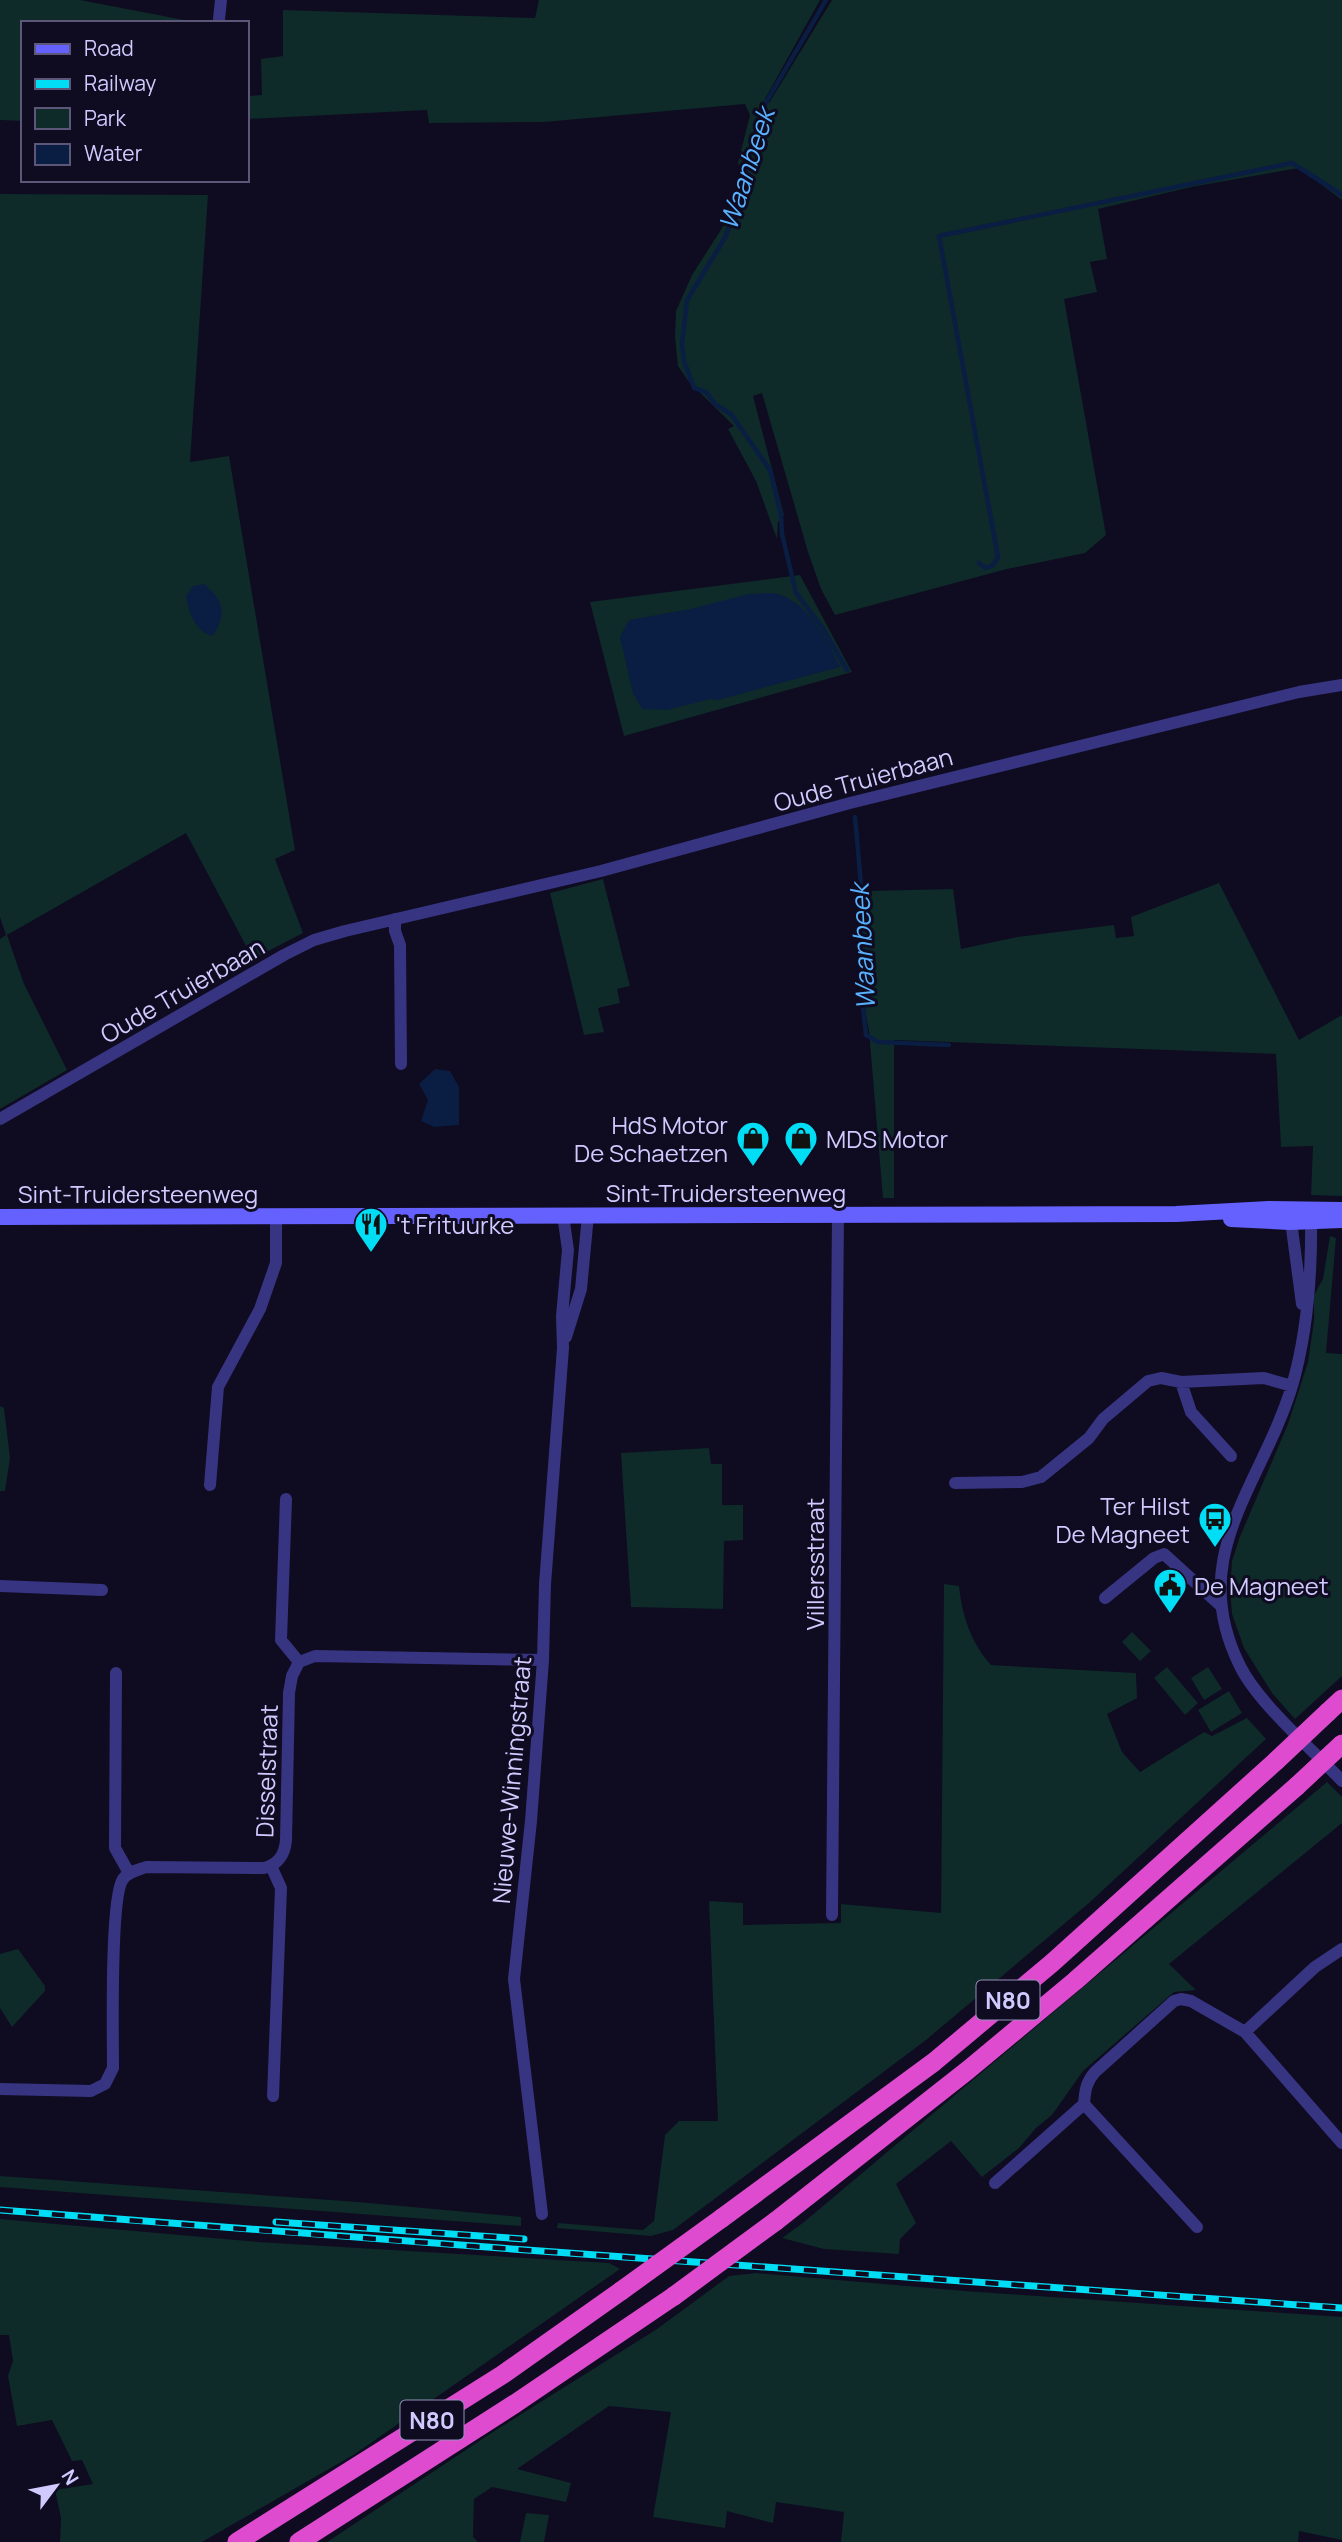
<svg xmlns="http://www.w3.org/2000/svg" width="1342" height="2542" viewBox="0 0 1342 2542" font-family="Manrope,sans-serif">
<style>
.green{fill:#0e2a29}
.water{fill:#091e42}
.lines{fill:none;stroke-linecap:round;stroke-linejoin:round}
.stream{stroke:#091e42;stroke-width:4.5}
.minor{stroke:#373482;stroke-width:12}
.secondary{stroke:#6561ff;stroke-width:16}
.trunk{stroke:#de4bcf;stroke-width:19}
.rail-casing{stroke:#00ddf5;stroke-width:7}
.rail{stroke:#0f0b20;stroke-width:4.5;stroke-dasharray:13;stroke-linecap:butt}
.trunk-bridge{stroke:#de4bcf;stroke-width:19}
.labels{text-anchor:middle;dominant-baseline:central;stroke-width:6;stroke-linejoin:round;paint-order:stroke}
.shield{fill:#0f0b20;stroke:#9691bc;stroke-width:2}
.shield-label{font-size:23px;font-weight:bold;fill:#d0caff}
.street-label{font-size:24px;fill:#d0caff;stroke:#0f0b20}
.poi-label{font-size:24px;fill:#d0caff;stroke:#0f0b20;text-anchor:start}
.water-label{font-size:26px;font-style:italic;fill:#58b2ff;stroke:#0f0b20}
</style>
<rect width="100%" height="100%" fill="#0f0b20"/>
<!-- green -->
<path class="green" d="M 0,0 L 80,0 L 200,23 L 23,23 L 23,121 L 0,120 Z
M 539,0 L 820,0 L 765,99 L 769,103 L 832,0 L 1342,0 L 1342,200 L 1299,168 L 1191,187 L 1098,209 L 1107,259 L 1090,262 L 1097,292 L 1064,299 L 1106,535 L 1085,553 L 1007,569 L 835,615 L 821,589 L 808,552 L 762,393 L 753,396 L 784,515 L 778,522 L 777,539 L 756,481 L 728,429 L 734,426 L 689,382 L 678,366 L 675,337 L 676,311 L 692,275 L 724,225 L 741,173 L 738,163 L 750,115 L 745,104 L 544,122 L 429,123 L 427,110 L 247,119 L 247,96 L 262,95 L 261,59 L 283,56 L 283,10 L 535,18 Z
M 0,194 L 208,195 L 190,462 L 229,456 L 295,850 L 275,859 L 303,933 L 253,959 L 186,833 L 7,935 L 24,984 L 67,1070 L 0,1109 L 0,939 L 6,935 L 0,917 Z
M 800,575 L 852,672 L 624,736 L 590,602 Z
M 603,879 L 630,986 L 617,989 L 620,1003 L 598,1008 L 604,1032 L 584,1035 L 550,893 Z
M 1219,883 L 1299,1040 L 1342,1015 L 1342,1196 L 1311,1195 L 1313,1146 L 1281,1147 L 1276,1054 L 894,1040 L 894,1198 L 883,1198 L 869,1031 C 859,985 862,938 865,891 L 953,889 L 961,949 L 1017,937 L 1114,925 L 1116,938 L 1134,936 L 1131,917 Z
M 1330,1236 L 1336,1238 L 1326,1353 L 1342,1354 L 1342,1676 L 1295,1719 L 1272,1693 L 1244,1648 L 1232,1614 L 1230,1591 L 1232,1561 L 1239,1539 L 1288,1424 L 1308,1362 L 1314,1321 L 1314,1295 L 1323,1279 Z
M 0,1406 L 4,1408 L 10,1458 L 5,1491 L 0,1491 Z
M 709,1448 L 711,1464 L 722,1464 L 722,1505 L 743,1505 L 743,1540 L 724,1541 L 723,1609 L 631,1607 L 621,1453 Z
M 944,1584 L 959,1586 C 962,1615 971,1643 991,1665 L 1136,1673 L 1137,1698 L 1107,1714 L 1122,1752 L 1140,1772 L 1204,1732 L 1212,1736 L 1247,1718 L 1266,1739 L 1089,1903 L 926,2040 L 673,2230 L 651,2236 L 557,2228 L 558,2223 L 643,2230 L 654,2221 L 665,2135 L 679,2121 L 718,2121 L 709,1901 L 743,1903 L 743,1925 L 841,1923 L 841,1904 L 941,1913 Z
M 1132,1632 L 1151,1651 L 1140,1661 L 1122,1642 Z
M 1167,1667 L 1198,1703 L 1185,1715 L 1154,1678 Z
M 1208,1667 L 1222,1689 L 1204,1700 L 1191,1678 Z
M 1229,1691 L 1242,1713 L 1211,1732 L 1198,1710 Z
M 1327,1782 L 1342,1797 L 1342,1823 L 1169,1964 L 1196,1990 L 1174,1992 L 1083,2071 L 1052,2115 L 1036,2128 L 1019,2148 L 982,2177 L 951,2141 L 896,2184 L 916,2223 L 900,2239 L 899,2254 L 824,2249 L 782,2238 L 804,2222 Z
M 18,1949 L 45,1986 L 45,1991 L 12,2027 L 0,2008 L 0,1954 Z
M 0,2176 L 358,2202 L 521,2217 L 521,2226 L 0,2187 Z
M 0,2219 L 258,2242 L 609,2263 L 620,2269 L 355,2454 L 202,2542 L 60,2542 L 61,2518 L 55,2490 L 93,2484 L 82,2460 L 72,2461 L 52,2420 L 17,2426 L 8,2376 L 13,2361 L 9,2335 L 0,2335 Z
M 756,2273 L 965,2291 L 1342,2317 L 1342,2540 L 1299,2531 L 1298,2542 L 841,2542 L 844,2512 L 776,2502 L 773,2523 L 727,2511 L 725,2528 L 653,2517 L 671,2412 L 609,2406 L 517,2469 L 571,2483 L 566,2502 L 492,2487 L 474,2499 L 473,2537 L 478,2542 L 327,2542 L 496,2430 L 657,2329 L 729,2276 Z
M 526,2513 L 549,2515 L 544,2542 L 520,2542 Z"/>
<!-- water -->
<path class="water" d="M 204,584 C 224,601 227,613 213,636 C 195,632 189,612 186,596 L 193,586 Z
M 773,593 C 807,599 827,639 840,667 L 718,700 L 710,699 L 667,710 L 642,709 L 633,693 L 620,637 L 629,620 L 691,609 L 749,594 Z
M 435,1069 L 450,1071 L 459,1087 L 459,1125 L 434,1127 L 421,1121 L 428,1100 L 419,1084 Z"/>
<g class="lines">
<!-- stream -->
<path class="stream" d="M 826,0 L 758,116 L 757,132 L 726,236 L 687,300 L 682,344 L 684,361 L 694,388 L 706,392 L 715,404 L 731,414 L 770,470 L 781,515 L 782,534 L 796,593 L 822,627 L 847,670
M 979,563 L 986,568 L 993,565 L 998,557 L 939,236 L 1292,163 L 1342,195
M 855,817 L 862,896 L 863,1007 L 866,1035 L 878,1042 L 949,1045"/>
<!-- minor -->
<path class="minor" d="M 219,19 L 221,0
M 395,919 L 395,931 L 400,945 L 401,1064
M 0,1119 L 284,955 L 314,940 L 345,931 L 601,871 L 850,803 L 1299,692 L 1342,685
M 1311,1213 C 1312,1270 1308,1331 1292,1386 C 1261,1487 1185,1556 1240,1666 C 1258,1703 1313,1750 1342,1781
M 1290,1214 L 1302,1304
M 566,1337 L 581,1289 L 588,1215
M 1181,1382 L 1191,1412 L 1231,1456
M 955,1483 L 1022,1482 L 1041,1477 L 1089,1438 L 1103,1419 L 1148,1381 L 1161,1378 L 1181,1382 L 1264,1378 L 1292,1386
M 210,1485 L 218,1387 L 260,1309 L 276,1263 L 276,1215
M 286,1499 L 281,1640 L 299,1662
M 0,1586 L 102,1590
M 1105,1598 L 1154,1558 L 1164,1554 L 1220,1605
M 116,1673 L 115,1848 L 129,1873
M 271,1866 L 281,1888 L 273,2096
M 832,1915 L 838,1214
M 1245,2032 L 1315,1967 L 1342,1949
M 0,2089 L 91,2091 L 105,2084 L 113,2068 C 113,2037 110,1897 123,1879 C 128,1872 138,1870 146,1867 L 264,1868 C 278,1865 285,1854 286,1840 L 289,1693 L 292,1676 L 299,1662 L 315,1656 L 543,1660
M 1084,2104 L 1197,2227
M 995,2183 L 1084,2104 C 1085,2091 1086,2082 1095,2072 L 1174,2001 L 1181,1999 L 1191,2001 L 1245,2032 L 1342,2143
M 542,2214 L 514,1979 L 531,1821 L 543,1660 L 545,1584 L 563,1348 L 562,1316 L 568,1250 L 563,1215"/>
<!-- secondary -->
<path class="secondary" d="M 0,1217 L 1176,1214 L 1269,1209 L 1342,1210
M 1231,1219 L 1290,1222 L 1342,1220"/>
<!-- trunk -->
<path class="trunk" d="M 1328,1712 L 1342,1699
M 722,2218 L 934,2062 L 1052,1963 L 1276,1761
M 776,2221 L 968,2070 L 1075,1981 L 1297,1786
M 237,2542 L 502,2375 L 621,2291
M 299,2542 L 516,2403 L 674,2296"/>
<defs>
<path id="rail" d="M 0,2210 C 447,2246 895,2276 1342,2308
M 276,2222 L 524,2239"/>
</defs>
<!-- rail casing -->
<use href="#rail" class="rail-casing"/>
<!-- rail -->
<use href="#rail" class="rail"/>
<!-- trunk-bridge -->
<path class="trunk-bridge" d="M 1276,1761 L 1328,1712
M 1297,1786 L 1342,1744
M 621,2291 L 722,2218
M 674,2296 L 776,2221"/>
</g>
<!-- icons -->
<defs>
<symbol id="shop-pin" viewBox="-11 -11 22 30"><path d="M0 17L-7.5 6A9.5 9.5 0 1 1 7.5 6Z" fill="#00ddf5" stroke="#0f0b20"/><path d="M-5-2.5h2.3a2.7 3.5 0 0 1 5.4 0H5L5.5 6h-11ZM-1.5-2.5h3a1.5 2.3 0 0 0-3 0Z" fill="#111"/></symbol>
<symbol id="restaurant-pin" viewBox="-11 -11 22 30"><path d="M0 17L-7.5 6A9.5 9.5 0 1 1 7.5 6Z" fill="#00ddf5" stroke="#0f0b20"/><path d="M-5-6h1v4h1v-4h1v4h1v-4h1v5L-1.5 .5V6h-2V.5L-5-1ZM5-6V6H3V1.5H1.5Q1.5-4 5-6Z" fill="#111"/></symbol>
<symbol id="bus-pin" viewBox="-11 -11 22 30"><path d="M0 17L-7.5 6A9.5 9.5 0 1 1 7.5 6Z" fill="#00ddf5" stroke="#0f0b20"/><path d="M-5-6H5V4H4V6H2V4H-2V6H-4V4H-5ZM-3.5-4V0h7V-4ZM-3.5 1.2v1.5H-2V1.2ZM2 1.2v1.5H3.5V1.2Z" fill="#111"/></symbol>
<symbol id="civic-pin" viewBox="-11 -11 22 30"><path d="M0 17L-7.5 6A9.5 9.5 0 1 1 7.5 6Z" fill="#00ddf5" stroke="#0f0b20"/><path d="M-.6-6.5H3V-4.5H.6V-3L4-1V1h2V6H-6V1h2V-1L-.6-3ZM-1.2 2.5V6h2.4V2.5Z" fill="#111"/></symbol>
</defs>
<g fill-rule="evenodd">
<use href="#shop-pin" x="734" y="1119" width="38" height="52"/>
<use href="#shop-pin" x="782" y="1119" width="38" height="52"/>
<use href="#restaurant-pin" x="352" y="1205" width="38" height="52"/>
<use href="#bus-pin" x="1196" y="1500" width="38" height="52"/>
<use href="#civic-pin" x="1151" y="1566" width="38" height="52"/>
</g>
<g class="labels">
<!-- shield labels -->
<g class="shield">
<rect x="976.5" y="1980.5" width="63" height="39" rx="5"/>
<rect x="400.5" y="2400.5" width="63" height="39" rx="5"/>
</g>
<g class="shield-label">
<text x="1008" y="2000">N80</text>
<text x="432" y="2420">N80</text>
</g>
<!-- street labels -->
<g class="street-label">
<text transform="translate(863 779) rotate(-15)">Oude Truierbaan</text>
<text transform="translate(182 990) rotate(-30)">Oude Truierbaan</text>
<text x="726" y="1192">Sint-Truidersteenweg</text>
<text x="138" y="1193">Sint-Truidersteenweg</text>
<text transform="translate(814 1564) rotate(-90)">Villersstraat</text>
<text transform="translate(266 1771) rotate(-88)">Disselstraat</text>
<text transform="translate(511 1780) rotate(-85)">Nieuwe-Winningstraat</text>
</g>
<!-- poi labels -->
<g class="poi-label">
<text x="728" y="1124" text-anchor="end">HdS Motor<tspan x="728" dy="28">De Schaetzen</tspan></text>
<text x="826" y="1138">MDS Motor</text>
<text x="396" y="1224">'t Frituurke</text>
<text x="1190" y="1505" text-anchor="end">Ter Hilst<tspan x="1190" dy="28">De Magneet</tspan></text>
<text x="1194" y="1585">De Magneet</text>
</g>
<!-- water labels -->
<g class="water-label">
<text transform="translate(746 169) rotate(-72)">Waanbeek</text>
<text transform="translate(862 947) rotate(-93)">Waanbeek</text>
</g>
</g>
<!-- legend -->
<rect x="21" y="21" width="228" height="161" fill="#0f0b20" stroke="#5c5779" stroke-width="2"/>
<rect x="35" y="44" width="35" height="10" fill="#6561ff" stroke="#5c5779" stroke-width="2"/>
<text x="84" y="56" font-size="21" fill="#d0caff">Road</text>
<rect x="35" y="79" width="35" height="10" fill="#00ddf5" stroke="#5c5779" stroke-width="2"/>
<text x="84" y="91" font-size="21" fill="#d0caff">Railway</text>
<rect x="35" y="108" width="35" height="21" fill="#0e2a29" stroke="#5c5779" stroke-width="2"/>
<text x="84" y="126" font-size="21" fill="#d0caff">Park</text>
<rect x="35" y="144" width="35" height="21" fill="#091e42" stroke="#5c5779" stroke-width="2"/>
<text x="84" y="161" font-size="21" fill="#d0caff">Water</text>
<!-- north arrow -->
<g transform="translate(56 2486) rotate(58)" stroke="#0f0b20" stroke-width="5" paint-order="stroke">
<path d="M0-5L12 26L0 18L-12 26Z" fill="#d0caff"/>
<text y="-10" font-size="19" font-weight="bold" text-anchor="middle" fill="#d0caff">N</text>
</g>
</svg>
